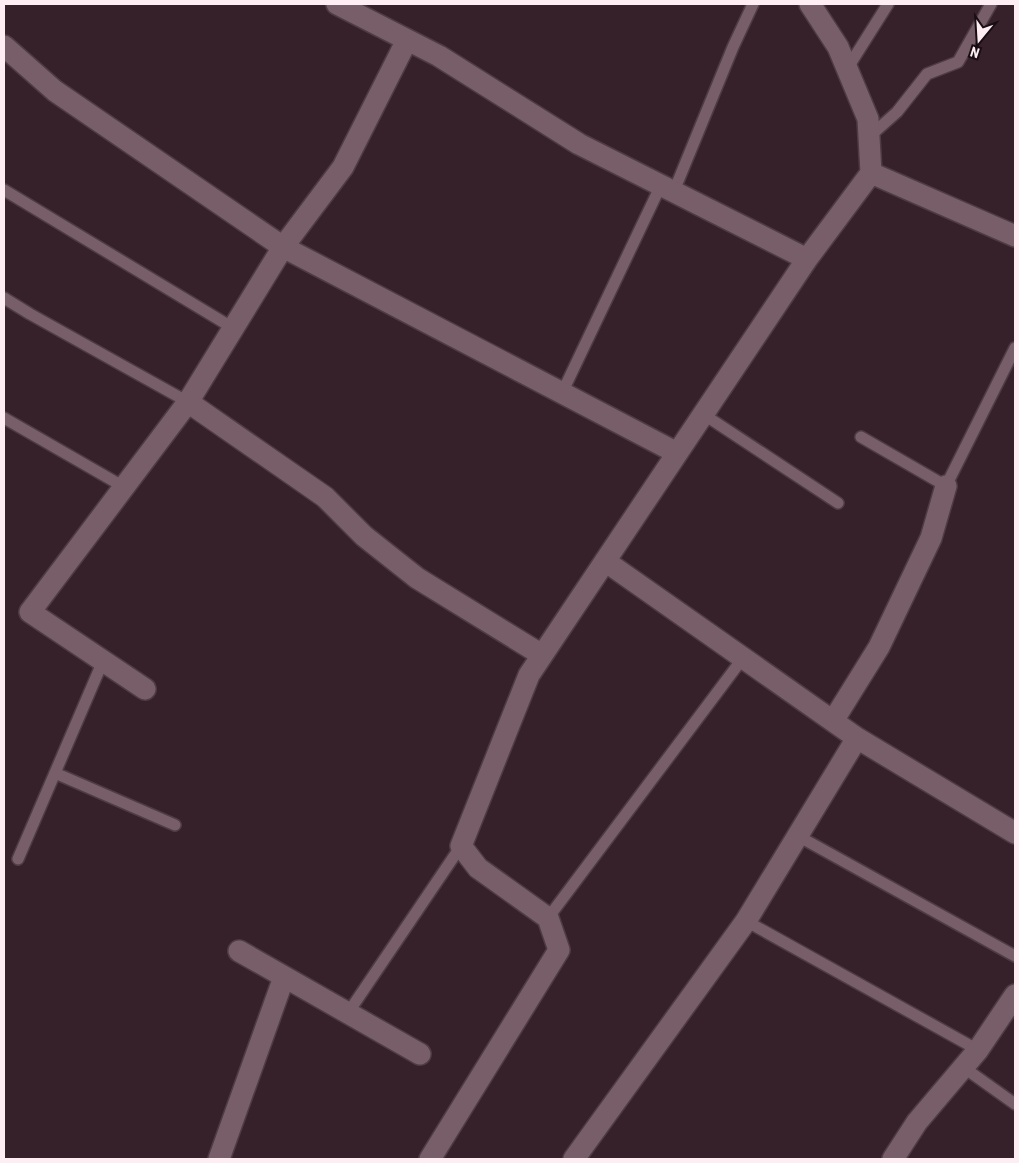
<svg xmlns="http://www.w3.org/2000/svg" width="1019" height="1163" viewBox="0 0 1019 1163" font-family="'Roboto Condensed',sans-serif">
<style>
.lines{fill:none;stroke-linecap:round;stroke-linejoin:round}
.service-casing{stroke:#4e3b44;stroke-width:14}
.minor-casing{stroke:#4e3b44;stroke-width:24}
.service{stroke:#785e69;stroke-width:11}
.minor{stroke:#785e69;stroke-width:21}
</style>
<rect width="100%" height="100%" fill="#36202a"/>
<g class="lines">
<defs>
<path id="service" d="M 847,69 L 888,4
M 869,137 L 897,112 L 927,74 L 958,62 L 991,4
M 4,190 L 233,328
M 674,191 L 733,47 L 753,4
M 4,298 L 30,314 L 188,402
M 562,393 L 661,185
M 703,414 L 838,503
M 4,418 L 124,487
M 861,437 L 946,486 L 1015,348
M 55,773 L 175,825
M 798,836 L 1015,956
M 18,859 L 103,661
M 548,918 L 743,658
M 746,921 L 978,1050
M 348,1013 L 461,846
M 963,1067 L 1015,1104"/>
<path id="minor" d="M 337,4 L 439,56 L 579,144 L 807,259
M 4,46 L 55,91 L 283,247 L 677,453
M 871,173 L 1015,236
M 188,402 L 325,497 L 364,536 L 417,578 L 542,655
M 605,561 L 857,738 L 1015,833
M 145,689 L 30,612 L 188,402 L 283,247 L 343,167 L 407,40
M 833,721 L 879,647 L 931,538 L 946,486
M 239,951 L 420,1054
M 219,1159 L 284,977
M 430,1159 L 559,950 L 548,918 L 478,868 L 461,846 L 529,675 L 807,259 L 871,173 L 868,119 L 838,47 L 810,4
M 574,1159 L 746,921 L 857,738
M 893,1159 L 917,1122 L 978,1050 L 1015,995"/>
</defs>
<!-- service casing -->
<use href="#service" class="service-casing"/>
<!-- minor casing -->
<use href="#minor" class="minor-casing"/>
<!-- service -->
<use href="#service" class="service"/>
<!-- minor -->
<use href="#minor" class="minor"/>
</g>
<!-- border -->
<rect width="1019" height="1163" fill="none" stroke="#feeef4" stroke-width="10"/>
<!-- north arrow -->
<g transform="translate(979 40) rotate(198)" stroke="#170d12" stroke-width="4" paint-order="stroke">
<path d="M0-4L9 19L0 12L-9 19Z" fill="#feeef4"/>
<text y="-8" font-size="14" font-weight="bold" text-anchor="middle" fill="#feeef4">N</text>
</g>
</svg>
